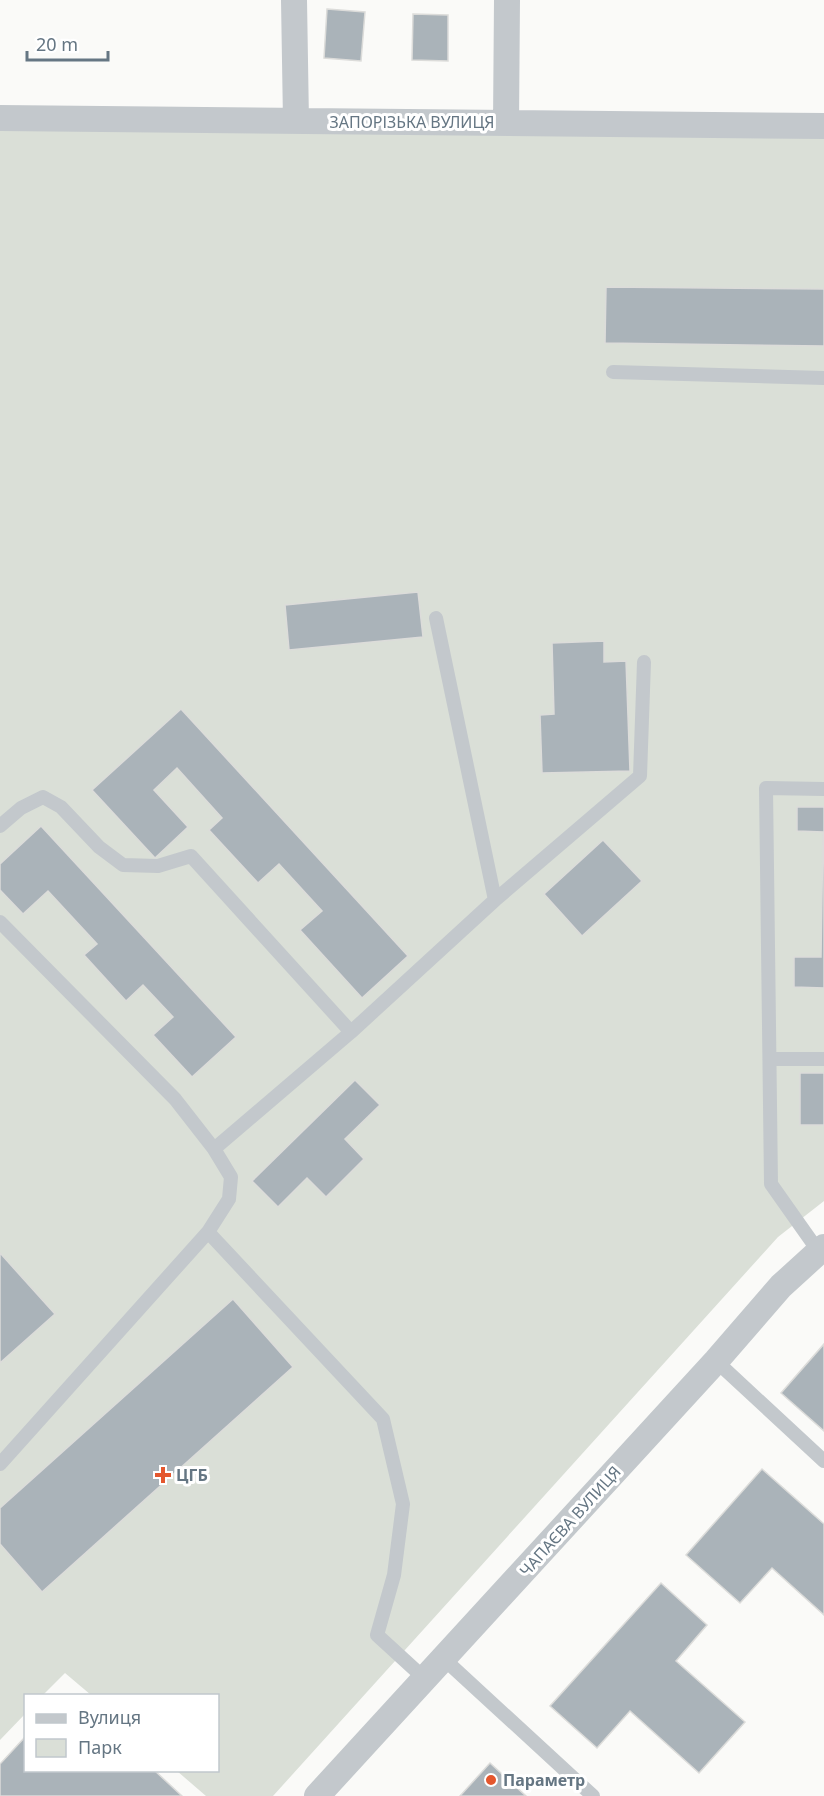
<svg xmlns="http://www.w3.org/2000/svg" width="824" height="1796" viewBox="0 0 824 1796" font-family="'Noto Sans',sans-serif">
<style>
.green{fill:#dadfd7}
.building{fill:#aab3b9;stroke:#dcdcda;stroke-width:1.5}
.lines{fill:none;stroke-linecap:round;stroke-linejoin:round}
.service{stroke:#c3c8cc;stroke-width:14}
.minor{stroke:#c3c8cc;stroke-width:26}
.poi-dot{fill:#e4572e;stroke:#fff;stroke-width:2}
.labels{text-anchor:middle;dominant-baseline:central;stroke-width:6;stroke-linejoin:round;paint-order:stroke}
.street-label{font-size:16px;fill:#657683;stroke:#fff}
.poi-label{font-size:16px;font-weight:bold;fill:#657683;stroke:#fff;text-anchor:start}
</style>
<rect width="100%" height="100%" fill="#fafaf8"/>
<!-- green -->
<path class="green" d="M 0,118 L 824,126 L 824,1201 L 778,1237 L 273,1796 L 206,1796 L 177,1771 L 218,1770 L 218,1696 L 91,1695 L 65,1673 L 43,1695 L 26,1696 L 25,1714 L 0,1740 Z"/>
<!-- building -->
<path class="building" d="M 327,9 L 365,12 L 361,61 L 324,58 Z
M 413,14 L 448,15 L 448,61 L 412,60 Z
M 606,287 L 824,289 L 824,346 L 605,343 Z
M 418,592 L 423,637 L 289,650 L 285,605 Z
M 604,641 L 604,662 L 626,661 L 630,771 L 542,773 L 540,715 L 554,714 L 552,643 Z
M 181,709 L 408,956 L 362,998 L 300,930 L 322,911 L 279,864 L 258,883 L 209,830 L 222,818 L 177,768 L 154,790 L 188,827 L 155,858 L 92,790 Z
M 797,807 L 824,807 L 824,988 L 794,987 L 794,957 L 821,957 L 823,832 L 797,831 Z
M 41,826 L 236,1037 L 192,1077 L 153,1035 L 173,1017 L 143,985 L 126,1001 L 84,955 L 97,944 L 48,891 L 23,914 L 0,890 L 0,864 Z
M 603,840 L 642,881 L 582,936 L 544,894 Z
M 800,1073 L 824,1073 L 824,1125 L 800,1125 Z
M 355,1080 L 380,1105 L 345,1139 L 364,1159 L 326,1197 L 307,1178 L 278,1207 L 252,1181 Z
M 0,1253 L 55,1314 L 0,1363 Z
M 233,1299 L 293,1367 L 42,1592 L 0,1544 L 0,1508 Z
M 824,1344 L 824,1431 L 781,1393 Z
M 762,1469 L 824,1524 L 824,1615 L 772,1568 L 740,1603 L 686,1555 Z
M 661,1583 L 707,1625 L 676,1661 L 745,1722 L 699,1773 L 630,1711 L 597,1748 L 550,1706 Z
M 26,1736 L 26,1770 L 154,1770 L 182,1796 L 0,1796 L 0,1764 Z
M 490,1763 L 526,1796 L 460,1796 Z"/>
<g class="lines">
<!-- service -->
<path class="service" d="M 613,372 L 824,378
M 0,826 L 21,808 L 43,797 L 61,807 L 99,847 L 123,865 L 158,866 L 191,856 L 351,1032 L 214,1149
M 495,900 L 640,776 L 644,662
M 0,922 L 175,1099 L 214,1149 L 231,1177 L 229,1199 L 208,1232
M 351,1032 L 495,900 L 436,618
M 770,1059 L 824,1059
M 819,1252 L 771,1184 L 766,788 L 824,789
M 716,1361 L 824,1461
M 0,1464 L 208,1232 L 383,1419 L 403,1504 L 394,1575 L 377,1635 L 424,1678
M 444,1659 L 593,1796"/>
<!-- minor -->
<path class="minor" d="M 294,0 L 296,121
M 0,118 L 824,126
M 506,123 L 507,0
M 317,1796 L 716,1361 L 781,1286 L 824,1247"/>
</g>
<!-- markers -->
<g class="poi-dot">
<path d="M160 1466h6v6h6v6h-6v6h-6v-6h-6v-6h6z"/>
<circle cx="491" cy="1780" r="6"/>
</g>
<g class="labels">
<!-- street labels -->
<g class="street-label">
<text x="412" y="122">ЗАПОРІЗЬКА ВУЛИЦЯ</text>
<text transform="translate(570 1521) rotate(-48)">ЧАПАЄВА ВУЛИЦЯ</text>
</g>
<!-- poi labels -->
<g class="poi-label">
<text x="176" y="1475">ЦГБ</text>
<text x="503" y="1780">Параметр</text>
</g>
</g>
<!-- legend -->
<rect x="24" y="1694" width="195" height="78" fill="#ffffff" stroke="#c1c8cd" stroke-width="1.5"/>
<rect x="36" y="1714" width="30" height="9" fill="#c3c8cc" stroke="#c1c8cd" stroke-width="1.5"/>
<text x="78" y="1724" font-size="18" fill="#657683">Вулиця</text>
<rect x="36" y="1739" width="30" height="18" fill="#dadfd7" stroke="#c1c8cd" stroke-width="1.5"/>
<text x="78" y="1754" font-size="18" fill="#657683">Парк</text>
<!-- scale -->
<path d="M27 51v9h81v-9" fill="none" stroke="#657683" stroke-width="3"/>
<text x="36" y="51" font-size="18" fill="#657683" stroke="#ffffff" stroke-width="4.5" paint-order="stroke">20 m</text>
</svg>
